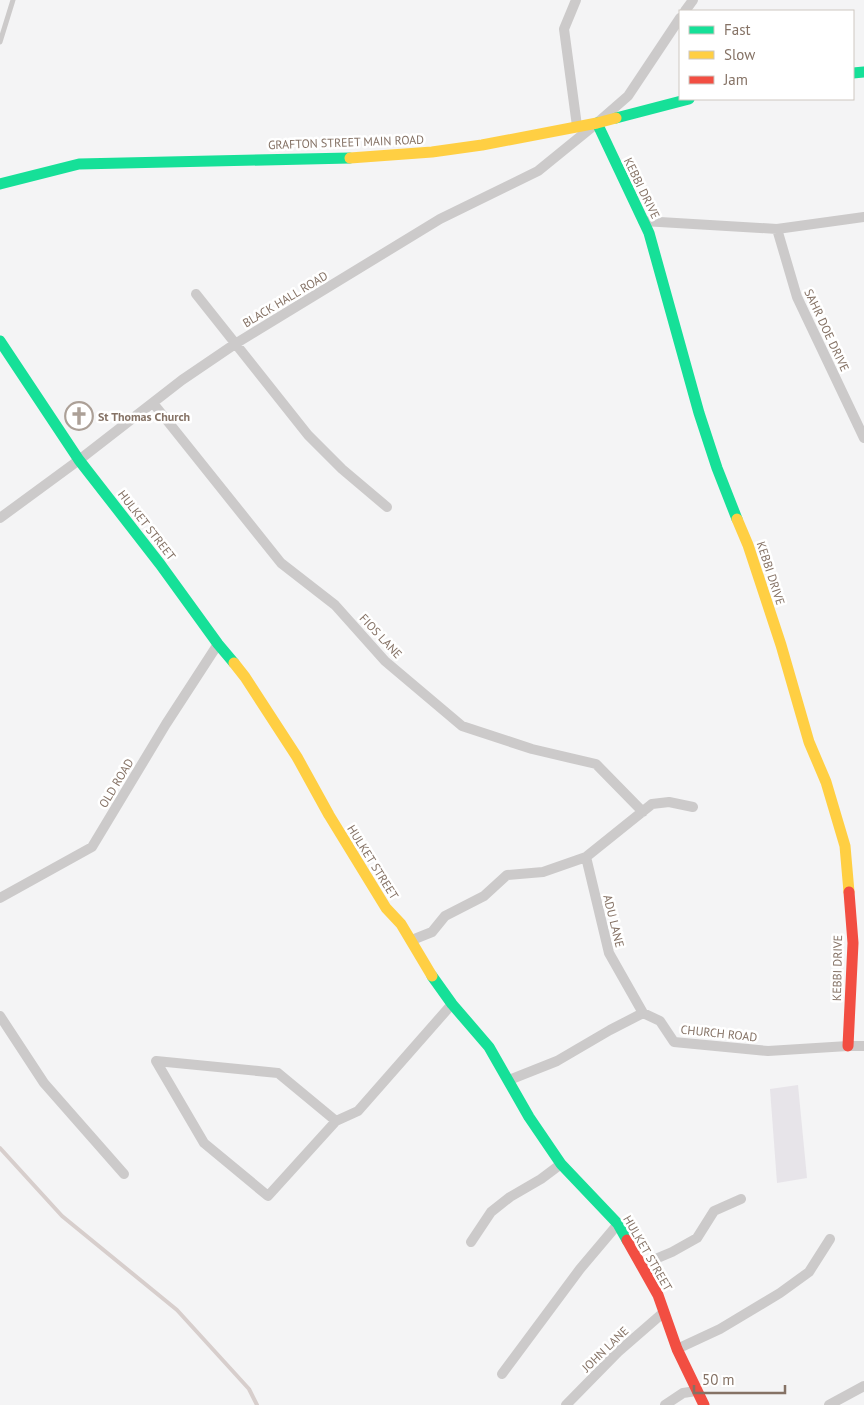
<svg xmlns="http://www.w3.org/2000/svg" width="864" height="1405" viewBox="0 0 864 1405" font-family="'PT Sans',sans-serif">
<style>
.green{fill:#e7e4e9}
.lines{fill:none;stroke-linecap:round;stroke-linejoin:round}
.stream{stroke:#d7cecc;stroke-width:4}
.lane{stroke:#cccaca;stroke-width:5}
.street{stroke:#cccaca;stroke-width:10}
.fast{stroke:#16e098;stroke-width:11}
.slow{stroke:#ffcf43;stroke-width:11}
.jam{stroke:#f24e42;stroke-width:11}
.labels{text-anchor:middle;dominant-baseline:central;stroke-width:5;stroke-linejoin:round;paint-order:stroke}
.street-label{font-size:12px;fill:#857265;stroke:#fff}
.poi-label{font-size:12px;font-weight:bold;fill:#857265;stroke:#fff;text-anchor:start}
</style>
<rect width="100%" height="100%" fill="#f4f4f5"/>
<!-- green -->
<path class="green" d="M 798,1085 L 807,1178 L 777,1183 L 770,1089 Z"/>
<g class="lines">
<!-- stream -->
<path class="stream" d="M 0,1148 L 62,1216 L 177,1310 L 249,1389 L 257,1405"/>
<!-- lane -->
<path class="lane" d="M 0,42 L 13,0"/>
<!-- street -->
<path class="street" d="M 576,0 L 564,29 L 577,126
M 685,11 L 693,0
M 643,221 L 777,229 L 864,217
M 777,229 L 797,297 L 864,438
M 196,294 L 308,435 L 342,469 L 387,507
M 153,403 L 281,563 L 335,605 L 385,661 L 462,726 L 532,749 L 596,764 L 643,812
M 0,518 L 79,460 L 182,380 L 235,344 L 440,219 L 538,171 L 597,123 L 628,96 L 680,18
M 586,857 L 609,953 L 643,1013
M 0,898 L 92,847 L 166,724 L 218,644
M 412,940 L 432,932 L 445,916 L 484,896 L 507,875 L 543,872 L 586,857 L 652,804 L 669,802 L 693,807
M 0,1016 L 44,1083 L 124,1174
M 509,1080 L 557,1061 L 610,1030 L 643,1013 L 660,1021 L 674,1042 L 768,1051 L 848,1046 L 864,1046
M 336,1121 L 278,1073 L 156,1061 L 204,1143 L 268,1196 L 336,1121 L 358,1111 L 452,1004
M 471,1242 L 491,1212 L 510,1197 L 541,1179 L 561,1164
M 641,1265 L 672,1252 L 697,1238 L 714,1211 L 741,1199
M 677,1349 L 720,1329 L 780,1293 L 809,1272 L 830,1239
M 502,1374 L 580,1269 L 618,1224
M 566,1405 L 618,1352 L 664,1312
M 665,1405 L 683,1393 L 696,1391
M 829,1405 L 864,1386"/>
<!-- fast -->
<path class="fast" d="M 853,73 L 864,72
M 616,118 L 689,99
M 597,123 L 649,233 L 699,413 L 717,468 L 737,519
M 0,184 L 79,164 L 350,158
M 0,341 L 79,460 L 160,564 L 218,644 L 234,663
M 432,976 L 452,1004 L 489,1047 L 529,1117 L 561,1164 L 618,1224 L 627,1240"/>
<!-- slow -->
<path class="slow" d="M 350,158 L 432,152 L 482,145 L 597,123 L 616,118
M 737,519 L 748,545 L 781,645 L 809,742 L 826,782 L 845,846 L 849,892
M 234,663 L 245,677 L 297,757 L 329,815 L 386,908 L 401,924 L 432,976"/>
<!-- jam -->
<path class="jam" d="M 848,1046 L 853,943 L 849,892
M 627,1240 L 658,1295 L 677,1349 L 704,1405"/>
</g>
<!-- icons -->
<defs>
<symbol id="church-ring" viewBox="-11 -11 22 22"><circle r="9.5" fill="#fff" stroke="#aca097" stroke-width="1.5"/><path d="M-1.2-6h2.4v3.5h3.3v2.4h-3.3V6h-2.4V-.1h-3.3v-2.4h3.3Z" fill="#aca097"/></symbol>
</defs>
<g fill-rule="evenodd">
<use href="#church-ring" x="63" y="400" width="32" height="32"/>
</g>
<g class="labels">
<!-- street labels -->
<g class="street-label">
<text transform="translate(346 142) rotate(-2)">GRAFTON STREET MAIN ROAD</text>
<text transform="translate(642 188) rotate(64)">KEBBI DRIVE</text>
<text transform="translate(285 299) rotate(-31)">BLACK HALL ROAD</text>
<text transform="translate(827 330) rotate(65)">SAHR DOE DRIVE</text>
<text transform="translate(147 525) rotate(52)">HULKET STREET</text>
<text transform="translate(771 573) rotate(72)">KEBBI DRIVE</text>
<text transform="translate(381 636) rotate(47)">FIOS LANE</text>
<text transform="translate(116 783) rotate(-59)">OLD ROAD</text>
<text transform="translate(373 862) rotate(58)">HULKET STREET</text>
<text transform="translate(614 921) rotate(76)">ADU LANE</text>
<text transform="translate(837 968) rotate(-89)">KEBBI DRIVE</text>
<text transform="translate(719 1033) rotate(6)">CHURCH ROAD</text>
<text transform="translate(648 1253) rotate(60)">HULKET STREET</text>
<text transform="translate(605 1349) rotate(-44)">JOHN LANE</text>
</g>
<!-- poi labels -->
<g class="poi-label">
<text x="98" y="416">St Thomas Church</text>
</g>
</g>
<!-- legend -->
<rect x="679" y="10" width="175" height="90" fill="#ffffff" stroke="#cec7c1"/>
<rect x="689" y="26" width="25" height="8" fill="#16e098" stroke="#cec7c1"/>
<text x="724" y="35" font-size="15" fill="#857265">Fast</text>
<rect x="689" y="51" width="25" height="8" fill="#ffcf43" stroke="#cec7c1"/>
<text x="724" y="60" font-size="15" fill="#857265">Slow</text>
<rect x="689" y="76" width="25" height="8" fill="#f24e42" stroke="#cec7c1"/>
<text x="724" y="85" font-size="15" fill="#857265">Jam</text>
<!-- scale -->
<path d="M694 1385v8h91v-8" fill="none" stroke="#857265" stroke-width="2.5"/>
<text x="702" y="1385" font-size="15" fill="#857265" stroke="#ffffff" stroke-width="4" paint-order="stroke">50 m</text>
</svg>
